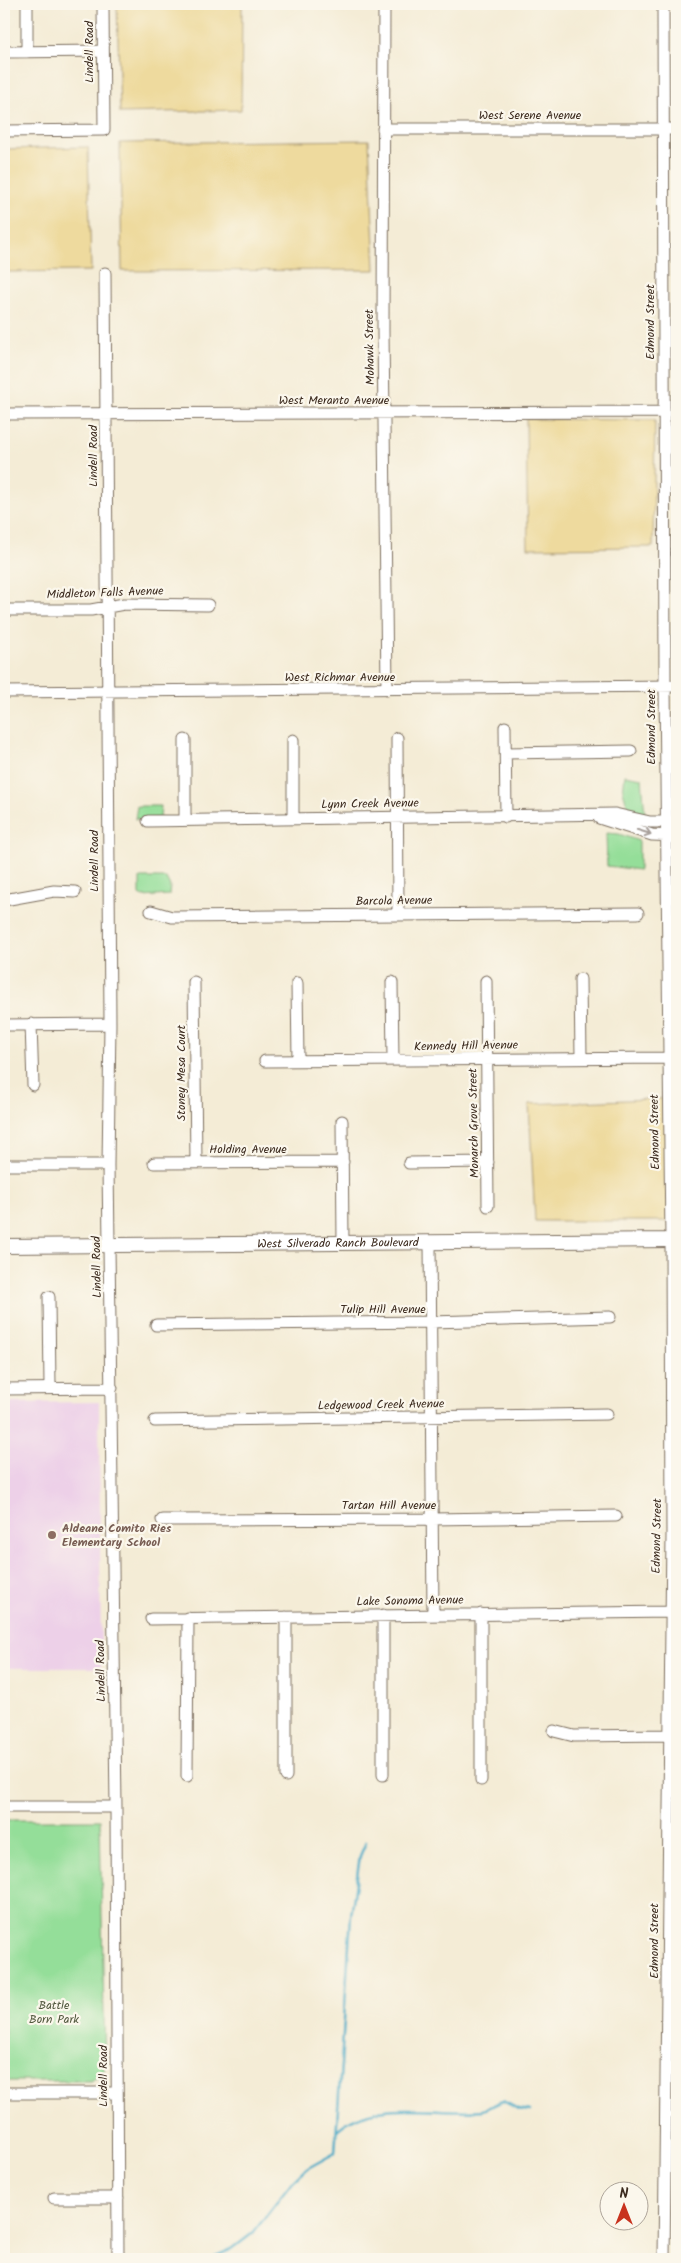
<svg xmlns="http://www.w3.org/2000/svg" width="681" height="2263" viewBox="0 0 681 2263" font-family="Kalam,sans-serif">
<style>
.built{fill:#edd0e8}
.green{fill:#94de99;stroke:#68845c}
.sand{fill:#eeda9e;stroke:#94825e}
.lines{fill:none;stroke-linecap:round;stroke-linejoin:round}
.stream{stroke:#48aac7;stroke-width:2.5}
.minor-casing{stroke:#7c6e5e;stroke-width:13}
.major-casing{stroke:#7c6e5e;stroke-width:16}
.minor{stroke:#fff;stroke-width:11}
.major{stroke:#fff;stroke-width:14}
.oneway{stroke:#a79f9a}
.education-dot{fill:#8d6e63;stroke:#fbf7ec;stroke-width:2}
.labels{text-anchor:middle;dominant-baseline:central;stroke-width:4.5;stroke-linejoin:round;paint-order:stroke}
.street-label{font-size:12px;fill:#3b2a1e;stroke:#fbf7ec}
.education-label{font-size:12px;font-weight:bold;fill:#785e54;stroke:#fbf7ec;text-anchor:start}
.park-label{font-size:12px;fill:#51573d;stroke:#fbf7ec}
</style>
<rect width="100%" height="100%" fill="#fbf7ec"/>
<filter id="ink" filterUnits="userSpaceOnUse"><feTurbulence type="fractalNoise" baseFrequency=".02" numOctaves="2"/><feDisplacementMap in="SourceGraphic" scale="10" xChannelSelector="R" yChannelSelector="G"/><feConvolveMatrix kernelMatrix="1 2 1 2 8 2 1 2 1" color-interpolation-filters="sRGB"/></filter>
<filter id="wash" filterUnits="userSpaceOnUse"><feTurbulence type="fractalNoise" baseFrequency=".0096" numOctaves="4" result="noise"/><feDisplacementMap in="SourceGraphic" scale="20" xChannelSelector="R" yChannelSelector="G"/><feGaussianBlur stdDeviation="1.12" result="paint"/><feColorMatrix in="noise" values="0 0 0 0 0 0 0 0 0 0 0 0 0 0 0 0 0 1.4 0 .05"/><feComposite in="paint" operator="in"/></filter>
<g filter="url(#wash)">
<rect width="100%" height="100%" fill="#f4ecd6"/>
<!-- built -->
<path class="built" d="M 99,1402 L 101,1668 L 4,1668 L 4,1403 Z"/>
<!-- green -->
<path class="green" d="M 625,775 L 642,778 L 645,815 L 628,808 L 623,791 Z
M 137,806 L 161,806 L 160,818 L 135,819 Z
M 606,833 L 619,834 L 639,841 L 639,870 L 607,866 Z
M 140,878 L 166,878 L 170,886 L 169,895 L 143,897 L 140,895 Z
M 4,1820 L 100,1820 L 105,2065 L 103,2074 L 90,2081 L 4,2081 Z"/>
<!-- sand -->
<path class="sand" d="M 117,4 L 242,4 L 241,110 L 120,113 Z
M 369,140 L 375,270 L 122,271 L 120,143 Z
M 88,147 L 91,271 L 4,272 L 4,149 Z
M 526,419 L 655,420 L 653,547 L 528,548 Z
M 677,1098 L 677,1221 L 535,1221 L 529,1104 Z"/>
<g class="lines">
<!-- stream -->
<path class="stream" d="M 337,2130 C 375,2095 435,2115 482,2110 C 489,2109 496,2103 503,2101 L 518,2109 L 530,2111
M 209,2259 L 232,2249 L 253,2233 L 290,2185 L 308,2168 L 335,2153 L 351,1916 L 360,1856 L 366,1842"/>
</g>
</g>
<g filter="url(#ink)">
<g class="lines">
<defs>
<path id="minor" d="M 27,4 L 27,52
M 384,4 L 383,331 L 387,690
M 663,4 L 665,686 L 671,1240 L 672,1536 L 664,2259
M 4,52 L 103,51
M 383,129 L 677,129
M 4,131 L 104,130 L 103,4
M 105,273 L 110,1024 L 108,1165 L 116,1807 L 118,2259
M 4,414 L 664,412
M 4,610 L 91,610 L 124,604 L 208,605
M 4,692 L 677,686
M 505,727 L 506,817
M 397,738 L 398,915
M 185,740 L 185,820
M 293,740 L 293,819
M 506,753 L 631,751
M 599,818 L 652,835 L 677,836
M 148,821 L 615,814 L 650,822 L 677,822
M 4,900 L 54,891 L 75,892
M 151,911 L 172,917 L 638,913
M 580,979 L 581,1058
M 486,981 L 488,1206
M 194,982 L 196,1163
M 392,982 L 393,1060
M 297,983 L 298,1061
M 31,1024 L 33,1085
M 4,1025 L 110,1024
M 265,1061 L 668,1058
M 342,1121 L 343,1244
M 154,1163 L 343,1162
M 409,1163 L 488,1162
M 4,1165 L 108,1165
M 430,1243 L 433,1615
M 49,1297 L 50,1388
M 156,1325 L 431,1322 L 610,1317
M 4,1389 L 112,1388
M 155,1421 L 607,1414
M 162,1520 L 432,1519 L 616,1516
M 481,1614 L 481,1780
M 383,1615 L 383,1775
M 286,1617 L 286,1776
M 151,1619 L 669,1612
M 554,1731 L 574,1736 L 669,1735
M 187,1776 L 188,1618
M 4,1807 L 116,1807
M 4,2093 L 117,2093
M 54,2198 L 118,2198"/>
<g id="major">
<path id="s1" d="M 4,1246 L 671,1240 L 677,1238"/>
</g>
</defs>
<!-- minor casing -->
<use href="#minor" class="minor-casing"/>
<!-- major casing -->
<use href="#major" class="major-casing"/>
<!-- minor -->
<use href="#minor" class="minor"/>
<!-- major -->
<use href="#major" class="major"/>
</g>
<!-- one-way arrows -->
<defs><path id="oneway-shaft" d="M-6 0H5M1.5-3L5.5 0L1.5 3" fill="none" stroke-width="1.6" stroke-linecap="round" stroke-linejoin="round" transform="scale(1.25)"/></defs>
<use class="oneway" href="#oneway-shaft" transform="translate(644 832) rotate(17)"/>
</g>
<!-- markers -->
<circle class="education-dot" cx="52" cy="1535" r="5"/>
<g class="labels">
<!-- street labels -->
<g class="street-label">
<text transform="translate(89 52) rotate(-90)">Lindell Road</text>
<text x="530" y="115">West Serene Avenue</text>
<text transform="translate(650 322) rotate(-90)">Edmond Street</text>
<text transform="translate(370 347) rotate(-91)">Mohawk Street</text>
<text x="334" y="400">West Meranto Avenue</text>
<text transform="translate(93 456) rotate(-90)">Lindell Road</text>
<text transform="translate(105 593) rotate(-2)">Middleton Falls Avenue</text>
<text x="340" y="677">West Richmar Avenue</text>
<text transform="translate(651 727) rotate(-90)">Edmond Street</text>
<text transform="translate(370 804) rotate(-1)">Lynn Creek Avenue</text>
<text transform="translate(94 861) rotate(-90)">Lindell Road</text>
<text transform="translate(394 901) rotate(-1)">Barcola Avenue</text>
<text transform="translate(466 1046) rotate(-1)">Kennedy Hill Avenue</text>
<text transform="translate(181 1073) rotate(-90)">Stoney Mesa Court</text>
<text transform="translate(474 1123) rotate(-91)">Monarch Grove Street</text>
<text transform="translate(655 1132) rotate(-91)">Edmond Street</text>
<text x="248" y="1149">Holding Avenue</text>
<text stroke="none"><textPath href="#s1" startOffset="334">West Silverado Ranch Boulevard</textPath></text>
<text transform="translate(97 1267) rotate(-91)">Lindell Road</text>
<text x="383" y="1309">Tulip Hill Avenue</text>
<text transform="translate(381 1405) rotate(-1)">Ledgewood Creek Avenue</text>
<text x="389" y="1505">Tartan Hill Avenue</text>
<text transform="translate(657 1536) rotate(-89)">Edmond Street</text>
<text transform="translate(410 1601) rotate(-1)">Lake Sonoma Avenue</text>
<text transform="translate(101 1671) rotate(-91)">Lindell Road</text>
<text transform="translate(654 1941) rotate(-90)">Edmond Street</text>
<text transform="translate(103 2076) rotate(-90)">Lindell Road</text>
</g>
<!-- education labels -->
<g class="education-label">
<text x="62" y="1528">Aldeane Comito Ries<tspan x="62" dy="14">Elementary School</tspan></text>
</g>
<!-- park labels -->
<g class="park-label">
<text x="54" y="2005">Battle<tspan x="54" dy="14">Born Park</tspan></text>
</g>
</g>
<!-- margin -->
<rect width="681" height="2263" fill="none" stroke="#fbf7ec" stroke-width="20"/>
<!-- north arrow -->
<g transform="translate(624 2206)"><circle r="24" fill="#fbf7ec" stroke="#aea59a"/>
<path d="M0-4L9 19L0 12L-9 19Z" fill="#c8321e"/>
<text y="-8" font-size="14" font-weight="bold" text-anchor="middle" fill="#3b2a1e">N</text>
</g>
</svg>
